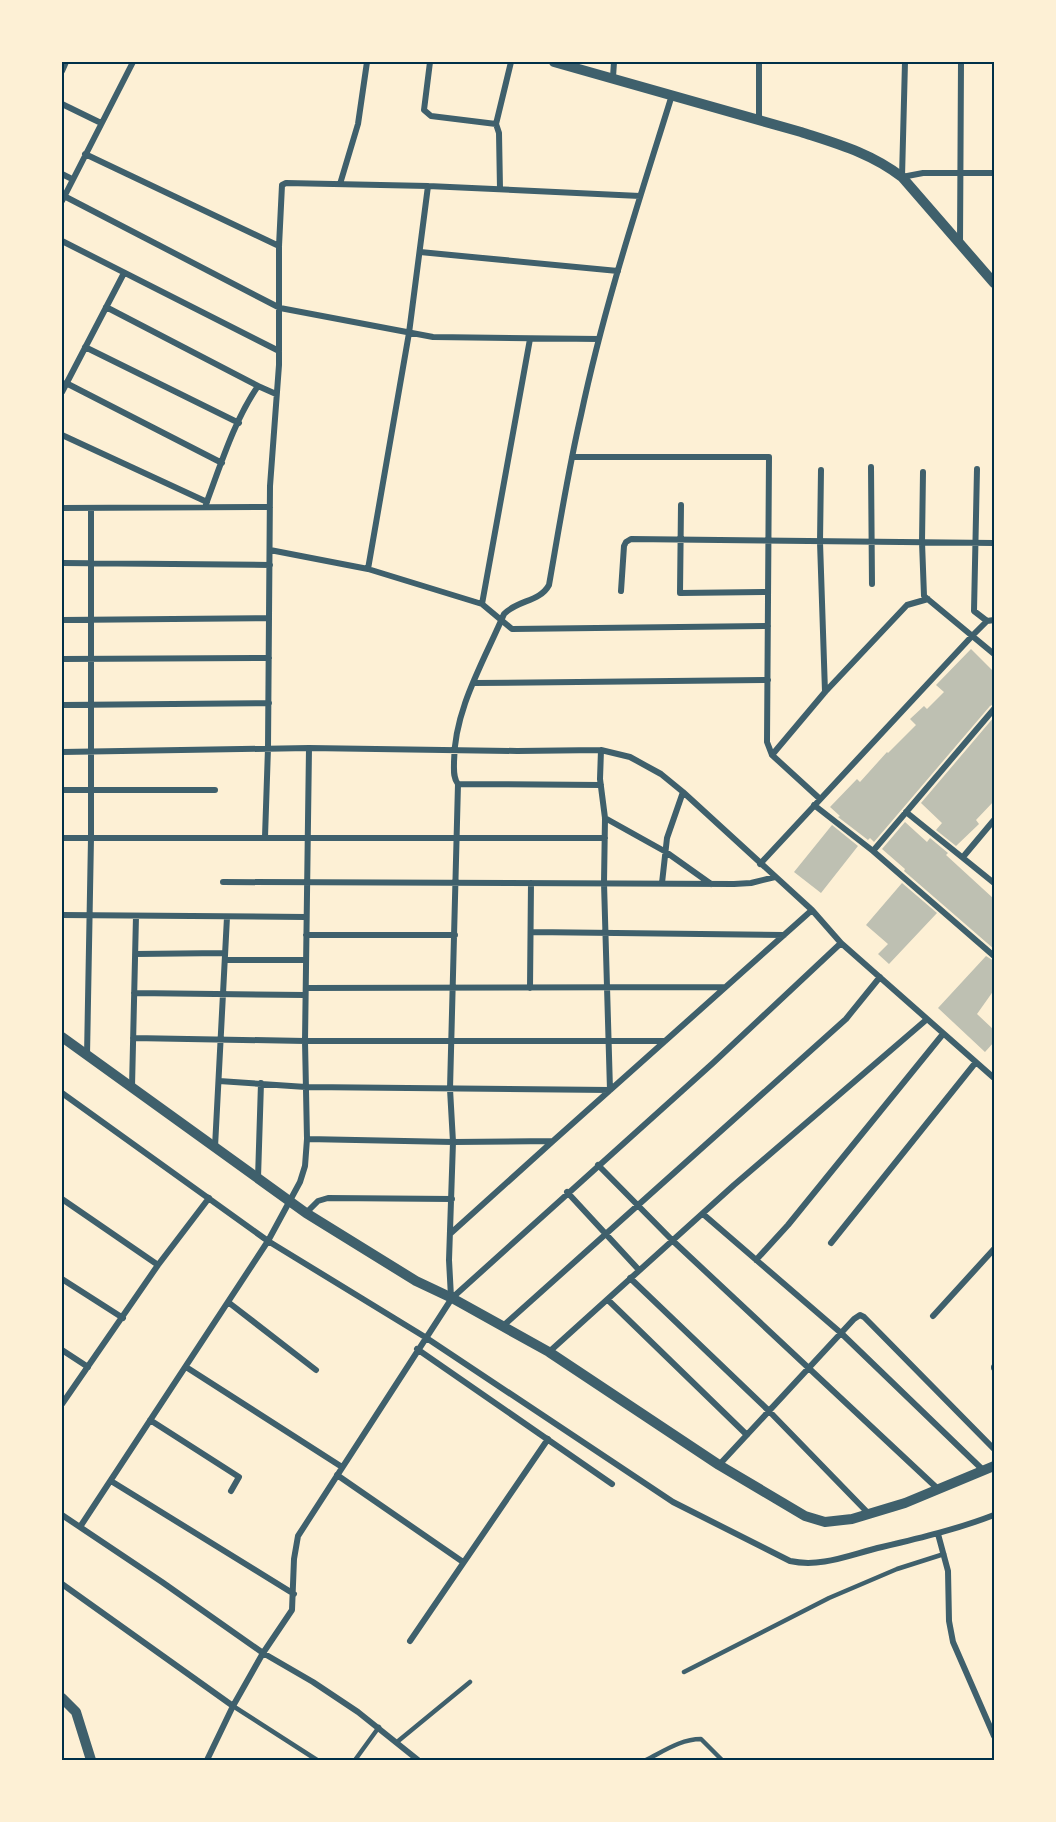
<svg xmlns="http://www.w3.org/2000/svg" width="1056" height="1822" viewBox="0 0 1056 1822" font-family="Barlow,sans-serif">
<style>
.building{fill:#bec0b2}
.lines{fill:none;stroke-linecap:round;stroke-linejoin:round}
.service{stroke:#3f606c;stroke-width:4.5}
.minor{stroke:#3f606c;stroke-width:6}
.tertiary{stroke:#3f606c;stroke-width:10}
.neatline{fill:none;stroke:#003049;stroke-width:2}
</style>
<rect width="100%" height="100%" fill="#fdf0d5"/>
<!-- building -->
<path class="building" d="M 971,649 L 994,672 L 994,704 L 990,706 L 874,842 L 870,838 L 868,840 L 838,817 L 840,816 L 830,807 L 857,779 L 860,782 L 887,752 L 888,753 L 916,725 L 910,719 L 924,706 L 927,709 L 944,692 L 936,685 Z
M 994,717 L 994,801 L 976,820 L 979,824 L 956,846 L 936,830 L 942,823 L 921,803 Z
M 905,822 L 927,842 L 930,838 L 948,853 L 946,855 L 994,899 L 994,949 L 904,871 L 905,869 L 882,849 Z
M 832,825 L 858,846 L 821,893 L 794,872 Z
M 902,883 L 937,913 L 889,964 L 878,954 L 888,944 L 866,925 Z
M 986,956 L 994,961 L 994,990 L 977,1014 L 994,1030 L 994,1042 L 985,1052 L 938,1008 Z"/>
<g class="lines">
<!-- service -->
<path class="service" d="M 684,1672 L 829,1598 L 897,1569 L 944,1554
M 233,1706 L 317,1760
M 397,1742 L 470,1682
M 355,1760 L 379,1727
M 646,1760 C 664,1751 681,1739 701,1739 L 722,1760"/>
<!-- minor -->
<path class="minor" d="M 430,62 L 424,110 L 431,116 L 496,124 L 499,133 L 500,189
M 905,62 L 902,177 L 923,173 L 994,173
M 62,71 L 66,62
M 613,77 L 614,62
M 62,104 L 101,123
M 759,121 L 759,62
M 496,124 L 511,62
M 85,154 L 279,246
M 62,174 L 72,179
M 340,184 L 358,124 L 367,62
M 64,196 L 280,308 L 433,337 L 599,339
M 62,201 L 133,62
M 62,241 L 279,351
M 960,244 L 961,62
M 420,252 L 618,271
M 106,307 L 258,386
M 85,347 L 239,423
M 66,383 L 222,463
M 62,392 L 124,273
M 62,435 L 207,502
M 572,457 L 769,457 L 767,742 L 772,755 L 819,798
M 871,467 L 872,584
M 977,469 L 974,611 L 987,621
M 821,470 L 820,542 L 825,692
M 923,472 L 922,542 L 924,596 L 994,654
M 206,504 C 221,464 234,421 258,386 L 276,394
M 681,505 L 680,593 L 768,592
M 62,508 L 270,507
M 91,508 L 91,838 L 605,838
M 270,550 L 368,569 L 482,604 L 512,629 L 768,626
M 62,563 L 270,565
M 368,569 L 409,333 L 428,186
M 621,591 L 624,546 L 626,542 L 631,539 L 994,543
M 482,604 L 530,339
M 62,620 L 269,618
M 62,659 L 269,658
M 474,683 L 768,680
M 62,705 L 269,703
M 62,752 L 309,748 L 517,751 L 601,750 L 630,757 L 661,774 L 683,792 L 812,910 L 841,943 L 994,1078
M 772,755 L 825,692 L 907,605 L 928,599
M 601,785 L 458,784 C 453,778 454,770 454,762 C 454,710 484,661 504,614 C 517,600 540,602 549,585 C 559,528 568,471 581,415 C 604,306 639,201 672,95
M 62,790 L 215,790
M 814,805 L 873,851 L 994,956
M 906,812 L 994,883
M 605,818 L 666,852 L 711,884
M 265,837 L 268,748 L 270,486 L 279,365 L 279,246 L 282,185 L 286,183 L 428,186 L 640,196
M 62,838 L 91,838 L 87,1056
M 873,851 L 994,709
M 963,857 L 994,820
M 760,864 L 973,635 L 987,621 L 994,620
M 223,882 L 734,884 L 751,883 L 775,877
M 662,883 L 667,838 L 683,792
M 62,915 L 306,917
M 531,932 L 784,935
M 306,935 L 455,935
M 135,954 L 225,953
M 225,960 L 306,960
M 306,988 L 725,987
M 530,988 L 531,883
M 134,993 L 305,995
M 133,1038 L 305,1041 L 665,1041
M 219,1081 L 306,1087 L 610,1090 L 604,883 L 605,818 L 600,779 L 601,750
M 132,1087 L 136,916
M 62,1093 L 268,1241 L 425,1337 L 673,1502 L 790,1561 C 822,1568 851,1554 882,1547 C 920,1538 958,1529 994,1515
M 307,1139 L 453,1142 L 553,1141 L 812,910
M 215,1147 L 227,917
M 598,1165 L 673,1241 L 938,1489
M 258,1178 L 261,1083
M 567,1192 L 639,1270
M 62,1199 L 158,1265
M 306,1213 L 318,1201 L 328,1198 L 452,1199
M 703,1214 L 841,1333 L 983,1470
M 451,1233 L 553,1141
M 831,1243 L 976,1062
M 756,1260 L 788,1225 L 943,1034
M 630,1278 L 768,1410 L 869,1514
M 62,1279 L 123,1318
M 451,1297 L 449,1260 L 453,1142 L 450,1089 L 458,784
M 608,1300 L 747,1435
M 228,1302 L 316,1370
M 933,1316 L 994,1249
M 503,1326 L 846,1019 L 880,977
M 417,1349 L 612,1484
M 62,1350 L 88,1367
M 549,1352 L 734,1185 L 926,1020
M 186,1367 L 342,1467
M 994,1368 L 994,1367
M 62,1404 L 158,1265 L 209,1198
M 150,1420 L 239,1477 L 231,1491
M 719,1465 L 854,1319 L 860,1315 L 864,1317 L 994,1449
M 337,1475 L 463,1562
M 111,1481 L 294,1594
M 62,1515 L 162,1582 L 263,1653 L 313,1682 L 358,1712 L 418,1760
M 80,1527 L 268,1241 L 300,1182 L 305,1166 L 307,1139 L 305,1041 L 309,748
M 938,1534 L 948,1571 L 949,1621 L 953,1642 L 994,1736
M 62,1584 L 233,1706
M 410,1641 L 548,1439
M 207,1760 L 233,1706 L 263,1653 L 292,1610 L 294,1559 L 298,1536 L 452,1298 L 713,1063 L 841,943"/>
<!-- tertiary -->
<path class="tertiary" d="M 554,62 L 801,132 C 838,144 871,153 902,177 L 994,283
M 62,1037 L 306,1213 L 416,1281 L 452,1298 L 549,1352 L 719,1465 L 805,1516 L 825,1522 L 852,1519 L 905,1503 L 994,1466
M 62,1698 L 76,1712 L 91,1760"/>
</g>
<!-- border -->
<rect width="1056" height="1822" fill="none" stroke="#fdf0d5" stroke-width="126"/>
<rect x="63" y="63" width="930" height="1696" class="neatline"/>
</svg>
